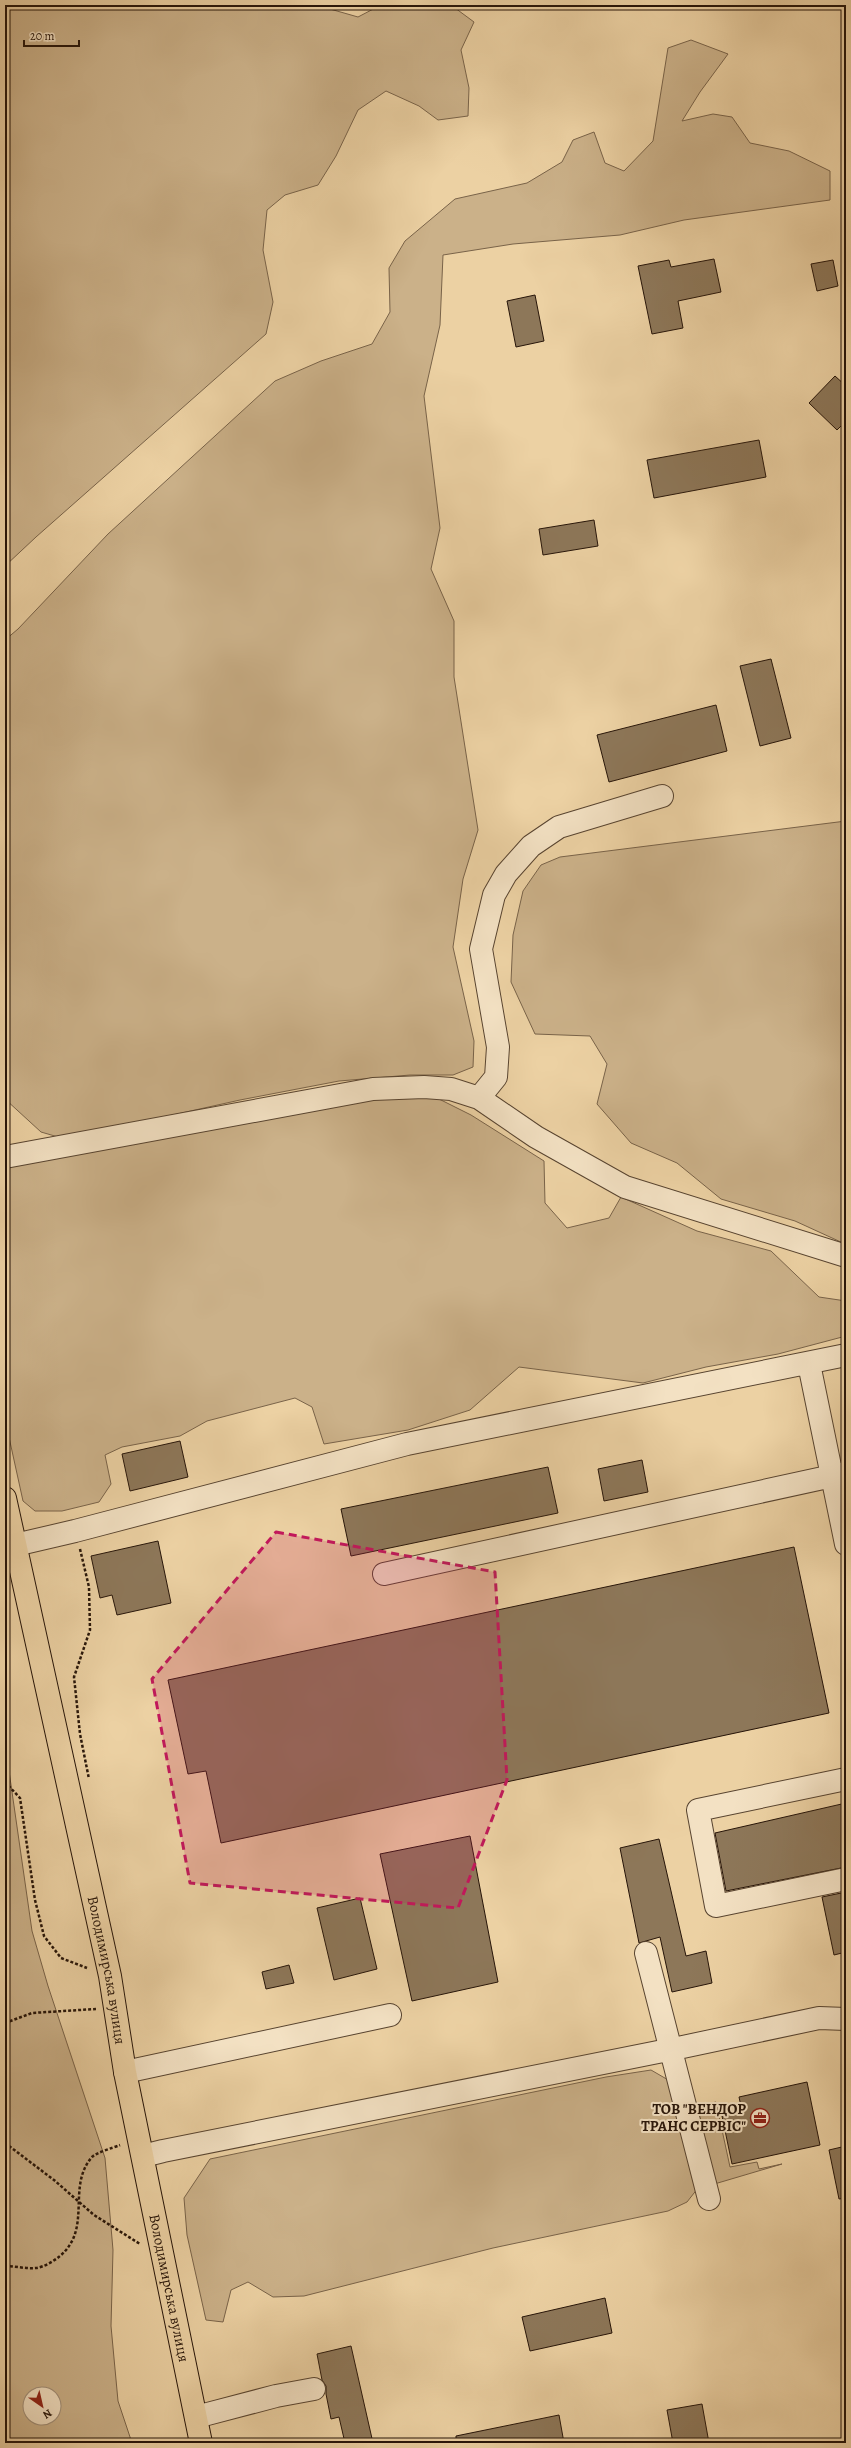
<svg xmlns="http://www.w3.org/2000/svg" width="851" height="2448" viewBox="0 0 851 2448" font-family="Alegreya,serif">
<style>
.green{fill:#cbb189;stroke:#796349;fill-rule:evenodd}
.building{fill:#8d7759;stroke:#271509}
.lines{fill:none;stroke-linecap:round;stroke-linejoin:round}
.minor-casing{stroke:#584430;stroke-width:24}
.major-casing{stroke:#271509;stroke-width:24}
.path{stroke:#271509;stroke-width:2.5;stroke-dasharray:3 2;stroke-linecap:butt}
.minor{stroke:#f3e1c3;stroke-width:22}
.major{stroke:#ecd1a3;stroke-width:22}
.marked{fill:#c2185b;fill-opacity:0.2;stroke:#c2185b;stroke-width:3;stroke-dasharray:8 5;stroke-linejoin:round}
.labels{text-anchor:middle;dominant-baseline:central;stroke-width:4;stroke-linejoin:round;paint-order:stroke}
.street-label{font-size:15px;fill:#271509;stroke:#f3e1c3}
.poi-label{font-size:15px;font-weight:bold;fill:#271509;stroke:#f3e1c3;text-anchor:end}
</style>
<rect width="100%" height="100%" fill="#ecd1a3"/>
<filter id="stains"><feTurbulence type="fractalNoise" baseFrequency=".005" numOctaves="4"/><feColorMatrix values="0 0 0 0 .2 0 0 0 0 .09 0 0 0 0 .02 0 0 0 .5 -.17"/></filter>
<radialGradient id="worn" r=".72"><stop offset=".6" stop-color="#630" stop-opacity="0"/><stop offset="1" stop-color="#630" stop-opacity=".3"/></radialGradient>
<!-- green -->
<path class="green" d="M 5,5 L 316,5 L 358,17 L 381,5 L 451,5 L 474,22 L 461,50 L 469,88 L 468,116 L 438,120 L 419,106 L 386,91 L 358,110 L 336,156 L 318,185 L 285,195 L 267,210 L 263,250 L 273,302 L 266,334 L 36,537 L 5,566 Z
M 691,40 L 728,54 L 700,92 L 682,121 L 713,114 L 732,117 L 750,143 L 789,151 L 830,171 L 830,200 L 684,220 L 620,235 L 513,244 L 443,255 L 440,325 L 424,396 L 440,528 L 431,569 L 454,621 L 454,677 L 478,830 L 463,879 L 453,947 L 474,1041 L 473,1067 L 453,1075 L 410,1075 L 339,1081 L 240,1100 L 65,1139 L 41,1132 L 5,1099 L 5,640 L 18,629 L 108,534 L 275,381 L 321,361 L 372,344 L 390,312 L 389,268 L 405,241 L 455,199 L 527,183 L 562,162 L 573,140 L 594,132 L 605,163 L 624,171 L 653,141 L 668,48 Z
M 846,821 L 846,1240 L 843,1243 L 795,1221 L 721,1199 L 677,1163 L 631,1143 L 597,1104 L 607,1064 L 590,1036 L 535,1034 L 511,982 L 513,935 L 523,891 L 541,865 L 560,857 Z
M 431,1095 L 471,1115 L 544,1161 L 545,1203 L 567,1228 L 609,1218 L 621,1197 L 697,1231 L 771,1251 L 819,1297 L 846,1301 L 846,1336 L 778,1354 L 706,1367 L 643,1383 L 519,1367 L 470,1410 L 408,1430 L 324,1444 L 312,1407 L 295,1398 L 207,1421 L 180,1436 L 122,1447 L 105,1455 L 111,1484 L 99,1502 L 62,1511 L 35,1511 L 23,1501 L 5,1419 L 5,1167 L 384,1097 Z
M 5,1726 L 7,1757 L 32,1931 L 48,1986 L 105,2158 L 113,2250 L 111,2326 L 118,2401 L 132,2443 L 5,2443 ZM 30,2394 L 54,2394 L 54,2418 L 30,2418 Z
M 651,2070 L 670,2081 L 698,2188 L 687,2202 L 668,2211 L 493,2248 L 304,2296 L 273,2297 L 248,2282 L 231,2290 L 223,2322 L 206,2320 L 187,2235 L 184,2198 L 210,2159 L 606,2077 Z
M 716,2102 L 730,2167 L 757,2162 L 759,2169 L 782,2164 L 711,2185 L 695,2107 Z"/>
<!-- building -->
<path class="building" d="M 714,259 L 721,292 L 678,301 L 683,328 L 652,334 L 638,266 L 669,260 L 671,267 Z
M 833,260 L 838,286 L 817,291 L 811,264 Z
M 535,295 L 544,341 L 516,347 L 507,301 Z
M 835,376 L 846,386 L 846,421 L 837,430 L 809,403 Z
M 759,440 L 766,477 L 654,498 L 647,460 Z
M 594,520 L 598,546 L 543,555 L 539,529 Z
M 771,659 L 791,738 L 760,746 L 740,666 Z
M 716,705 L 727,751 L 609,782 L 597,735 Z
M 180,1441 L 188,1477 L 130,1491 L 122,1454 Z
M 642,1460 L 648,1492 L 604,1501 L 598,1469 Z
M 548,1467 L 558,1513 L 351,1556 L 341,1509 Z
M 158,1541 L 171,1603 L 117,1615 L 112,1595 L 100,1598 L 91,1556 Z
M 794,1547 L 829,1713 L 221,1843 L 206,1771 L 188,1774 L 168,1680 Z
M 846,1803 L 846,1867 L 726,1891 L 715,1833 Z
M 470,1836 L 498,1982 L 412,2001 L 380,1854 Z
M 659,1839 L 686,1956 L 706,1951 L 712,1983 L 672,1992 L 660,1937 L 639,1943 L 620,1848 Z
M 846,1892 L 846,1952 L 834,1955 L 822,1897 Z
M 360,1898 L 377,1969 L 334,1980 L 317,1908 Z
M 289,1965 L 294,1983 L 266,1989 L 262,1972 Z
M 807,2082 L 820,2145 L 732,2164 L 722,2116 L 742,2111 L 739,2097 Z
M 846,2146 L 846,2198 L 839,2199 L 829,2150 Z
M 605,2298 L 612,2333 L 530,2351 L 522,2317 Z
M 351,2346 L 373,2443 L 345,2443 L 339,2417 L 331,2419 L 326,2394 L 326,2386 L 322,2380 L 317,2354 Z
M 702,2404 L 709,2443 L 673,2443 L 667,2410 Z
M 559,2415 L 564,2443 L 456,2443 L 456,2436 Z"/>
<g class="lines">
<defs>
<path id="minor" d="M 479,1098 L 496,1077 L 498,1047 L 481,949 L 494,895 L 506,874 L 531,846 L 559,827 L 662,796
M 5,1157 L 373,1089 L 424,1087 L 451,1089 L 479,1098 L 536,1137 L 625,1187 L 846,1256
M 809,1364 L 846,1544
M 15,1545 L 75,1531 L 407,1444 L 846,1355
M 384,1574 L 846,1473
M 846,1779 L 698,1810 L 716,1906 L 846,1879
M 646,1953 L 709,2199
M 125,2072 L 390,2015
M 143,2156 L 163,2151 L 678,2048 L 819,2018 L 846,2019
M 196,2417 L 276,2396 L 314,2389"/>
<g id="major">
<path id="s1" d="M 5,1498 L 110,1976 L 125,2072 L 201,2443"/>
</g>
</defs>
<!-- minor casing -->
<use href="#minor" class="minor-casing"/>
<!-- major casing -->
<use href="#major" class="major-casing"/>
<!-- path -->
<path class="path" d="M 80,1549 L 89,1587 L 90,1630 L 74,1677 L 80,1734 L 89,1779
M 5,1782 L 20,1798 L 35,1900 L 44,1936 L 61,1958 L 87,1968
M 5,2023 L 32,2013 L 96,2009
M 5,2143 L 54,2180 L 94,2215 L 140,2244
M 5,2266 C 15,2266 26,2269 36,2268 C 44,2267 54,2261 60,2256 C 93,2228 66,2187 92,2157 C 97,2152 113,2148 120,2145"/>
<!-- minor -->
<use href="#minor" class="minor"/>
<!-- major -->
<use href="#major" class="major"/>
</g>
<!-- marked area -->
<path class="marked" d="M 276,1532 L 495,1572 L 507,1780 L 458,1908 L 190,1883 L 152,1679 Z"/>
<!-- icons -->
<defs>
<symbol id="office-ring" viewBox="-11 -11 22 22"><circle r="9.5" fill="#f3e1c3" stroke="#8f2418" stroke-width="1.5"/><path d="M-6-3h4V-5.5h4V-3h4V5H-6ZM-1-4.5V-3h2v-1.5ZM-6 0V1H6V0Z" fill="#8f2418"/></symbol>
</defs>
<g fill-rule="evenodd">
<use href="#office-ring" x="749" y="2107" width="22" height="22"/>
</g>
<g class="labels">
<!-- street labels -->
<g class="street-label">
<text stroke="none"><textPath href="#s1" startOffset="483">Володимирська вулиця</textPath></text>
<text stroke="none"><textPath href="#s1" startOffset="807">Володимирська вулиця</textPath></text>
</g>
<!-- poi labels -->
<g class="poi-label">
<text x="746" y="2109">ТОВ "ВЕНДОР<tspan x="746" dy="17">ТРАНС СЕРВІС"</tspan></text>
</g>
</g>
<!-- margin -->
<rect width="851" height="2448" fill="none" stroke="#ecd1a3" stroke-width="20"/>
<rect x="6" y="6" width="839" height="2436" fill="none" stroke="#271509" stroke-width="2"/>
<rect x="10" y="10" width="831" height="2428" fill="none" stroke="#271509"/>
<!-- north arrow -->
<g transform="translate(42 2406) rotate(146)"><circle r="19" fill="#f3e1c3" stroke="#a18f79"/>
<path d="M0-3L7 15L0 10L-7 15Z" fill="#8f2418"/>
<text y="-6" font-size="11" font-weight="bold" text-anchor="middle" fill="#271509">N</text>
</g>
<!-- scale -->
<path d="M24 40v6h55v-6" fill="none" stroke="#271509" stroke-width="2"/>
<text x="30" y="40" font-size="12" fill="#271509" stroke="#f3e1c3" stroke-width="3" paint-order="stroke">20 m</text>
<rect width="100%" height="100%" filter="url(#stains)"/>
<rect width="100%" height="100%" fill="url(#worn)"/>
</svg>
